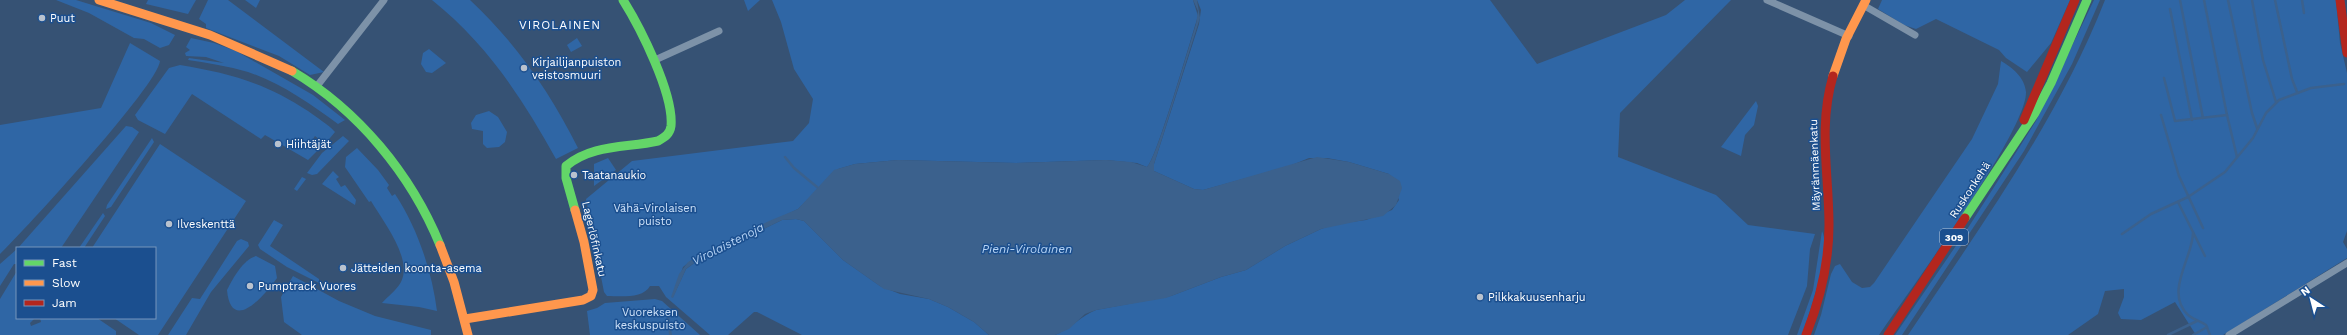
<svg xmlns="http://www.w3.org/2000/svg" width="2347" height="335" viewBox="0 0 2347 335" font-family="'Work Sans',sans-serif">
	<rect width="100%" height="100%" fill="#365274"/>
	<g fill="#2f66a5">
		<polygon points="56,0 76,0 151,23 175,35 169,45 160,48 144,39 134,38 89,13"/>
		<polygon points="148,0 196,0 188,14 146,4"/>
		<polygon points="208,0 228,0 324,72 310,75 279,56 206,28 206,24 199,19"/>
		<polygon points="245,0 260,0 256,8"/>
		<path d="M432 0H470C516 43 550 92 578 148L556 159C522 98 488 45 432 0Z"/>
		<polygon points="744,0 760,0 748,11"/>
		<path d="M772 0H1193L1198 16C1192 35 1156 161 1147 167L1137 163 1106 160 1016 163 898 160 855 164 838 169 798 209 693 259 683 267 673 297 686 269 697 261 782 220 796 219 804 221 843 260 880 286 900 294 929 299 948 307 974 322 989 335H802L757 312H754L728 335H710L666 297 659 286H650C643 299 620 296 607 296L604 292 586 199 632 161 793 141 809 123 813 99 794 69 781 22Z"/>
		<path d="M1197 0H1490L1537 64 1666 15 1685 0H1731L1620 113 1618 157 1716 195 1748 225 1815 234 1810 249 1807 286 1788 335H1055C1071 328 1081 316 1096 310L1171 296 1221 277 1246 270 1285 246 1321 229 1336 224 1366 220 1392 210 1399 200 1389 174 1349 162 1327 158H1309L1287 167 1203 190 1194 189 1154 171V164L1199 24 1201 10Z"/>
		<polygon points="1882,0 2070,0 2051,43 2027,72 2006,58 1999,50 1936,19 1916,29 1904,25 1878,9"/>
		<polygon points="2094,0 2100,0 2072,64 2024,151 1902,335 1895,335 1966,231 2036,121"/>
		<path d="M2105 0H2336L2340 43 2347 73V231L2343 242 2347 249V258L2223 335H2196L2175 302 2141 320 2121 319 2118 313 2124 297V289L2105 291 2098 314 2068 335H1908C1980 227 2057 122 2105 0Z"/>
		<path d="M191 38 214 43 236 51 313 95 345 120 338 124C310 104 281 83 248 72 228 66 208 63 188 60L189 58 224 63 206 57 186 56 185 53 190 50 186 47Z"/>
		<polygon points="577,38 582,46 571,52 567,45"/>
		<path d="M130 43 160 61C158 85 25 230 0 254V125L101 108Z"/>
		<polygon points="429,49 446,63 432,73 426,72 421,64 423,53"/>
		<path d="M2001 61C2012 67 2025 78 2026 92 2027 131 1907 294 1879 335H1814L1821 315 1831 274 1835 266 1840 264 1852 282 1862 288 1870 287 1874 283 1972 139 1998 84Z"/>
		<path d="M180 65C229 73 266 83 308 111 317 118 328 124 335 132L325 144 315 136 313 139 322 146 308 160 265 135 261 139 192 94 165 134 138 120 135 115 169 68Z"/>
		<polygon points="1756,101 1758,106 1754,125 1745,135 1741,156 1721,147"/>
		<polygon points="489,111 498,117 507,132 505,142 499,147 487,148 483,144 483,131 472,129 471,123 476,115"/>
		<polygon points="126,126 132,127 139,132 61,248 18,248"/>
		<polygon points="343,136 349,141 317,174 312,175 307,173 322,153"/>
		<polygon points="152,138 154,142 111,207 106,209 107,205"/>
		<polygon points="160,144 246,201 158,335 139,335 114,318 155,318 155,248 92,248"/>
		<path d="M357 148 378 170 389 185 387 188 392 196 395 194C417 227 432 271 437 311L419 307 382 303C388 296 396 291 401 282 413 259 383 221 371 201L369 202 345 167 346 157Z"/>
		<polygon points="608,158 616,170 594,186 594,164"/>
		<polygon points="333,171 339,177 336,179 341,187 345,185 356,200 355,205 322,184"/>
		<polygon points="302,177 306,179 297,191 294,189"/>
		<polygon points="103,213 105,216 84,248 79,248"/>
		<polygon points="274,220 283,225 270,246 319,279 319,283 287,267 260,249 258,245"/>
		<path d="M1822 231C1832 250 1809 314 1802 335H1797L1813 290Z"/>
		<polygon points="241,239 248,242 249,246 211,292 186,335 168,335 192,298 200,299 237,241"/>
		<polygon points="17,249 17,264 14,264 0,286 0,264"/>
		<path d="M256 256 275 266 277 278C266 294 231 335 227 290 233 278 243 260 256 256Z"/>
		<polygon points="17,271 17,318 35,318 30,323 31,326 41,322 40,318 97,318 116,331 116,335 0,335 0,299"/>
		<polygon points="293,276 339,301 375,316 431,330 431,335 302,335 284,322 281,297"/>
		<polygon points="655,299 662,301 700,335 590,335 587,311 597,308 605,303"/>
	</g>
	<g fill="#3b618d">
		<path d="M1193 0H1197L1200 18 1154 164V171L1194 189 1203 190 1317 157 1349 162 1389 174 1400 181 1402 188 1396 205 1383 216 1321 229 1285 246 1246 270 1221 277 1166 298 1096 310 1085 314 1069 329 1055 335H989L974 322 948 307 929 299 884 289 843 260 804 221 796 219 782 220 697 261 686 269 673 298 671 297 679 274 688 262 769 221 798 209 834 170 855 164 898 160 1016 163 1106 160 1131 162 1147 167C1156 161 1190 43 1196 24L1198 11Z"/>
		<polygon points="667,315 669,315 672,335 669,335"/>
	</g>
	<g fill="none" stroke-linecap="round" stroke-linejoin="round">
		<g stroke="#3b618d" stroke-width="2.5">
			<polyline points="2180,0 2203,118"/>
			<polyline points="2204,0 2227,115"/>
			<polyline points="2228,0 2252,113 2257,128"/>
			<polyline points="2252,0 2263,60 2276,102"/>
			<polyline points="2275,0 2292,79 2297,92"/>
			<polyline points="2302,0 2304,13"/>
			<polyline points="2170,9 2192,120"/>
			<polyline points="2164,78 2175,121 2227,115 2237,157"/>
			<polyline points="2161,115 2179,176 2203,228"/>
			<polyline points="785,157 794,168 817,187"/>
			<polyline points="2178,202 2205,256"/>
			<path d="M2193 233C2193 257 2164 292 2188 315 2194 320 2200 321 2206 325L2210 335"/>
			<polyline points="2122,234 2151,214 2188,197 2225,172 2253,138 2266,113 2279,100 2311,88 2344,84"/>
			<polyline points="2168,335 2197,321"/>
			<polyline points="2193,335 2207,327"/>
		</g>
		<g stroke="#7d92a8" stroke-width="7">
			<polyline points="1767,0 1849,36"/>
			<polyline points="1863,5 1915,35"/>
			<polyline points="655,60 719,31"/>
			<polyline points="317,86 384,0"/>
			<polyline points="2229,335 2347,263"/>
		</g>
		<g stroke="#63d668" stroke-width="9">
			<path d="M292 71C358 110 411 174 440 245"/>
			<path d="M575 210 566 178V166C592 144 627 148 658 141 665 137 670 134 671 126 674 94 640 27 623 0"/>
			<polyline points="1965,218 2035,113 2051,83 2087,0"/>
		</g>
		<g stroke="#ff974d" stroke-width="9">
			<polyline points="99,0 210,35 292,71"/>
			<polyline points="1833,76 1846,39 1866,0"/>
			<polyline points="440,245 454,282 468,335"/>
			<polyline points="465,319 583,300 591,296 593,290 584,242 575,210"/>
		</g>
		<g stroke="#b3261e" stroke-width="9">
			<polyline points="2340,0 2347,53"/>
			<polyline points="2024,120 2075,0"/>
			<path d="M1806 335C1820 300 1829 263 1829 225 1829 175 1818 126 1833 76"/>
			<polyline points="1888,335 1965,218"/>
		</g>
	</g>
	<g fill="#b9c2ce" stroke="#1b4f8f" stroke-width="1.5">
		<circle cx="42" cy="18" r="4"/>
		<circle cx="524" cy="68" r="4"/>
		<circle cx="278" cy="144" r="4"/>
		<circle cx="574" cy="175" r="4"/>
		<circle cx="169" cy="224" r="4"/>
		<circle cx="343" cy="268" r="4"/>
		<circle cx="250" cy="286" r="4"/>
		<circle cx="1480" cy="297" r="4"/>
	</g>
	<g text-anchor="middle" dominant-baseline="central" stroke-width="3" stroke-linejoin="round" paint-order="stroke">
		<rect fill="#1b4f8f" stroke="#bbcadd" stroke-width="1" x="1940" y="229" width="28" height="16" rx="3"/>
		<g font-size="10" font-weight="bold" fill="#fff">
			<text x="1954" y="237">309</text>
		</g>
		<g font-size="11" fill="#fff" stroke="#1b4f8f" text-anchor="start">
			<text x="50" y="18">Puut</text>
			<text x="532" y="62">Kirjailijanpuiston<tspan x="532" dy="13">veistosmuuri</tspan></text>
			<text x="286" y="144">Hiihtäjät</text>
			<text x="582" y="175">Taatanaukio</text>
			<text x="177" y="224">Ilveskenttä</text>
			<text x="351" y="268">Jätteiden koonta-asema</text>
			<text x="258" y="286">Pumptrack Vuores</text>
			<text x="1488" y="297">Pilkkakuusenharju</text>
		</g>
		<g font-size="11" fill="#fff" stroke="#1b4f8f">
			<text transform="translate(1815 165) rotate(-92)">Mäyränmäenkatu</text>
			<text transform="translate(1970 190) rotate(-57)">Ruskonkehä</text>
			<text transform="translate(594 239) rotate(77)">Lagerlöfinkatu</text>
		</g>
		<g font-size="11" fill="#cfe3fa" stroke="#1b4f8f">
			<text x="655" y="208">Vähä-Virolaisen<tspan x="655" dy="13">puisto</tspan></text>
			<text x="650" y="312">Vuoreksen<tspan x="650" dy="13">keskuspuisto</tspan></text>
		</g>
		<g font-size="12" letter-spacing="1" fill="#fff" stroke="#1b4f8f">
			<text x="560" y="25">VIROLAINEN</text>
		</g>
		<g font-size="12" font-style="italic" fill="#b5d3f5" stroke="#1b4f8f">
			<text transform="translate(728 244) rotate(-27)">Virolaistenoja</text>
			<text x="1027" y="249">Pieni-Virolainen</text>
		</g>
	</g>
	<rect x="16" y="247" width="140" height="72" fill="#1b4f8f" stroke="#7695bc"/>
	<rect x="24" y="260" width="20" height="6" fill="#63d668" stroke="#7695bc"/>
	<text x="52" y="267" font-size="12" fill="#ffffff">Fast</text>
	<rect x="24" y="280" width="20" height="6" fill="#ff974d" stroke="#7695bc"/>
	<text x="52" y="287" font-size="12" fill="#ffffff">Slow</text>
	<rect x="24" y="300" width="20" height="6" fill="#b3261e" stroke="#7695bc"/>
	<text x="52" y="307" font-size="12" fill="#ffffff">Jam</text>
	<g transform="translate(2311 299) rotate(324)" stroke="#1b4f8f" stroke-width="3" paint-order="stroke">
	<path d="M0-3L7 15L0 10L-7 15Z" fill="#ffffff"/>
	<text y="-6" font-size="11" font-weight="bold" text-anchor="middle" fill="#ffffff">N</text>
	</g>
</svg>
